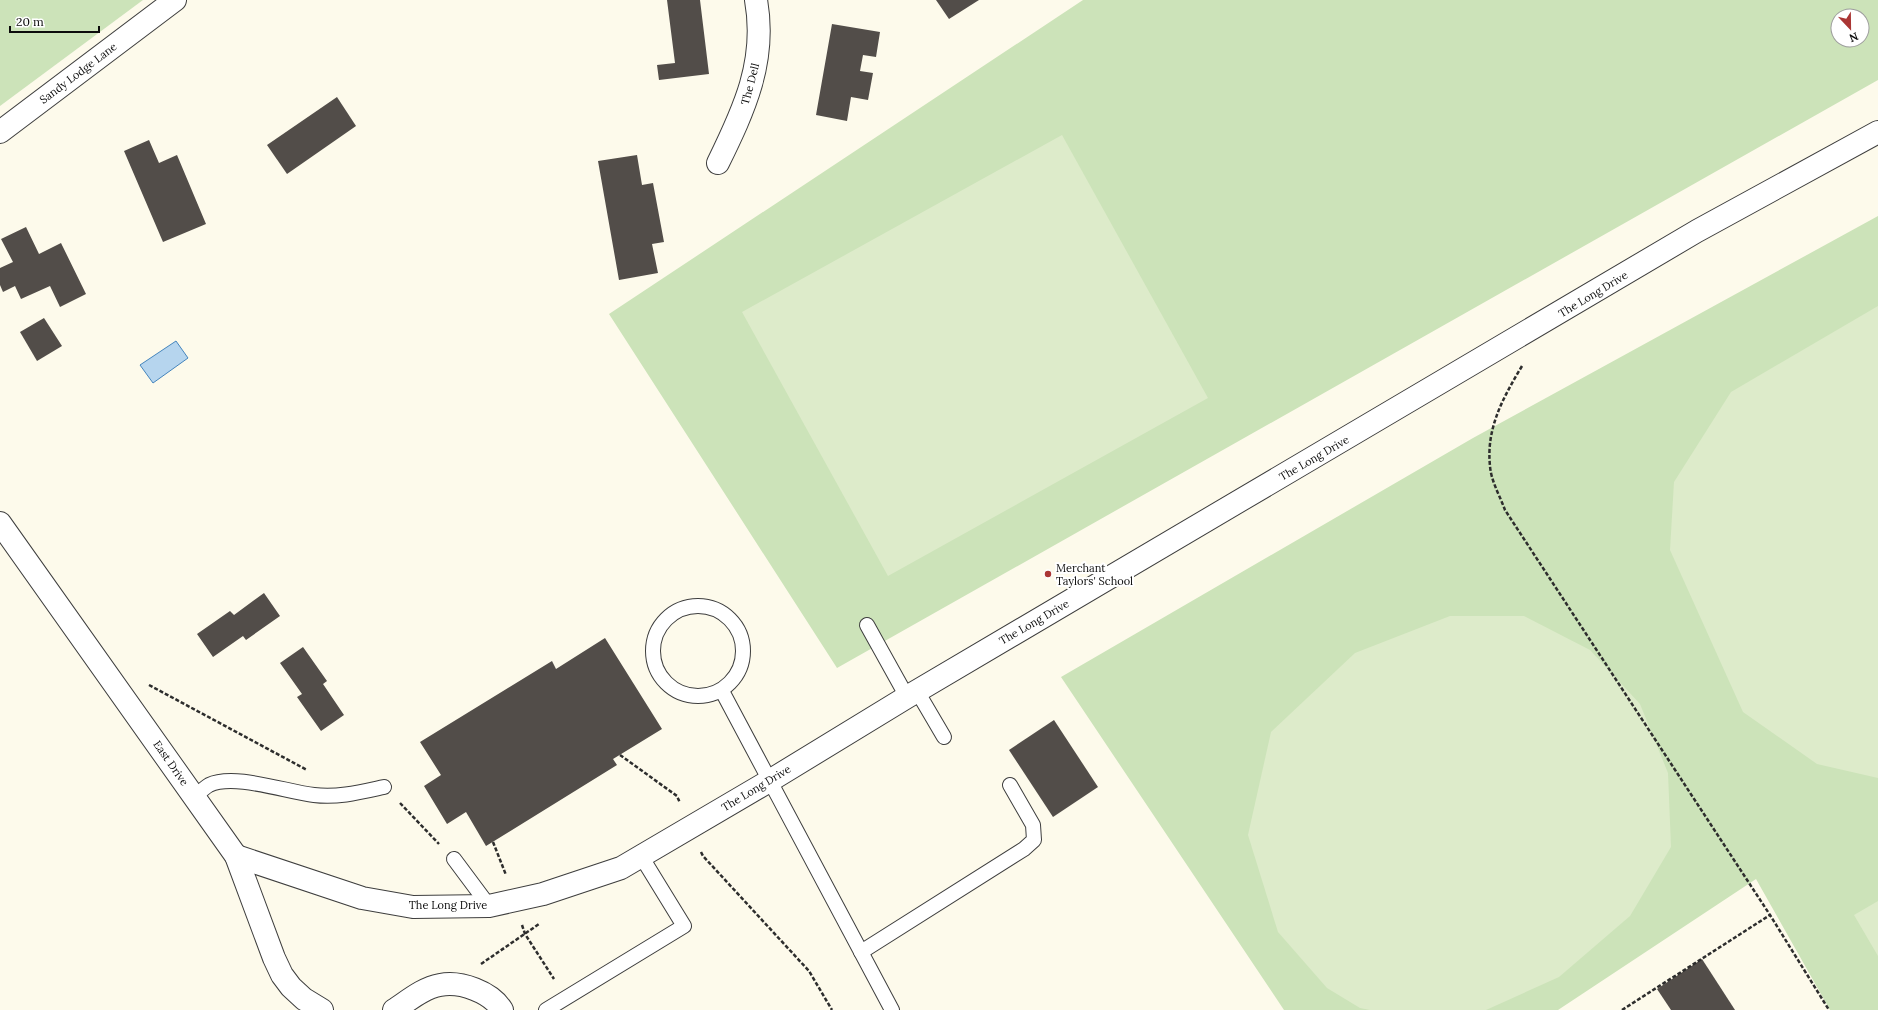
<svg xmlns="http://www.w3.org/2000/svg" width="1878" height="1010" viewBox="0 0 1878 1010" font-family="Lora,serif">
	<rect width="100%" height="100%" fill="#fdfaeb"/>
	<g fill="#cce3b9" fill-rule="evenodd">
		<polygon points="0,0 143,0 0,106"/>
		<path d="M1083 0H1878V80L837 668 609 314ZM1838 16H1862V40H1838Z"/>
		<polygon points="1878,216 1878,1010 1830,1010 1756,879 1558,1010 1284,1010 1061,677 1473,438"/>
	</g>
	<g fill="#ddebca">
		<polygon points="1062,135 1208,398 888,576 742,312"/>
		<polygon points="1878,306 1878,778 1817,764 1743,712 1670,550 1674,482 1731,392"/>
		<polygon points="1450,616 1524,616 1590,650 1640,704 1668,773 1671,847 1630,916 1559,977 1486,1010 1370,1010 1360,1008 1327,988 1278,932 1248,835 1271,732 1355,653"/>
		<polygon points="1878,901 1878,956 1854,915"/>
	</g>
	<polygon fill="#b6d5ee" stroke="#4585bd" points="176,341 188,358 153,383 140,365"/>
	<g fill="#524d49">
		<polygon points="667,0 700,0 709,74 659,80 657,65 675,63"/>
		<polygon points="936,0 979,0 949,19"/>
		<polygon points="832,24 880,32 876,57 863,55 860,71 873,73 868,100 851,97 847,121 816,115"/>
		<polygon points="337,97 356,126 287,174 267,145"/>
		<polygon points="149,140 159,163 177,155 206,224 163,242 124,151"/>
		<polygon points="637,155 642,185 653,183 664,242 652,244 658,273 619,280 598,161"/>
		<polygon points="26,227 39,254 61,243 86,294 60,307 50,286 21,299 15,286 3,292 0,285 0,268 13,262 1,239"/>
		<polygon points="44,318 62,346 37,361 20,332"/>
		<polygon points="264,593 280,616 246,640 243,636 213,657 197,634 230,611 234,615"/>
		<polygon points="605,638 662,729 613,759 617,765 486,846 466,812 447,824 424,786 441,775 420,742 552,661 556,669"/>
		<polygon points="303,647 327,681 323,684 344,715 321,731 297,697 302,694 280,663"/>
		<polygon points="1054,720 1098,787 1053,817 1009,750"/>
		<polygon points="1702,959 1735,1010 1671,1010 1657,989"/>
	</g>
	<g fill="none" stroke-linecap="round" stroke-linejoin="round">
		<g stroke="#3e3e3e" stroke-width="16">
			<g id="lane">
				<circle cx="698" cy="651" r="45"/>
				<polyline points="867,625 907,697"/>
				<polyline points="722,691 892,1010"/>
				<polyline points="917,691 944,737"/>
				<path d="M195 797C199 793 204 788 209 785 234 773 287 792 314 795 338 798 361 792 384 787"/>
				<polyline points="454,859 489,906"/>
				<polyline points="861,952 1024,849 1034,840 1033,825 1010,785"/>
				<polyline points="546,1010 684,926 641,856"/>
			</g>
		</g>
		<g stroke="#3e3e3e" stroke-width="24">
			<g id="street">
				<polyline points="0,132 175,0"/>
				<path d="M718 163C744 110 767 61 756 0"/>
				<polyline points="0,523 236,856 274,958 282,975 291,987 304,999 322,1010"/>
				<polyline points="236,856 362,898 413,907 489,906 543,894 621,868 771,780 907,697 1697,231 1878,132"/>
				<path d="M394 1010C408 1001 423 988 440 985 461 981 491 992 502 1010"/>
			</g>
		</g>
		<g stroke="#2d2d2d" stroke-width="2.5" stroke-dasharray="4 2" stroke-linecap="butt">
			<path d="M1522 366C1503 398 1486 428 1490 466 1491 481 1500 496 1505 510L1770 915 1829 1010"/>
			<polyline points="149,685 307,770"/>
			<polyline points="620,755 677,796 680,803"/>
			<polyline points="400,803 439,844"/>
			<polyline points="493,842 506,875"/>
			<polyline points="701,852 703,856 809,971 832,1010"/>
			<polyline points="522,925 525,934 554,979"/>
			<polyline points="481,964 539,924"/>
			<polyline points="1622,1010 1770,915"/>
		</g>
		<use href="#lane" stroke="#fff" stroke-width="14"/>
		<use href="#street" stroke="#fff" stroke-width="22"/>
	</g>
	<circle fill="#aa3634" stroke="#fff" stroke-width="1.5" cx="1048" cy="574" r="4"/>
	<g text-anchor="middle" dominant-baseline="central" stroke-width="4" stroke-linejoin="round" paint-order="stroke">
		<g font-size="11" fill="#0b0b0b" stroke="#fff">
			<text transform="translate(78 73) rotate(-37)">Sandy Lodge Lane</text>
			<text transform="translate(750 84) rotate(-75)">The Dell</text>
			<text transform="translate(1593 294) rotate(-31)">The Long Drive</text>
			<text transform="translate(1314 458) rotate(-30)">The Long Drive</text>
			<text transform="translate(1034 622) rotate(-30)">The Long Drive</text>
			<text transform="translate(171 763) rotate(55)">East Drive</text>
			<text transform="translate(756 788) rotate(-31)">The Long Drive</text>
			<text x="448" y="905">The Long Drive</text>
		</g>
		<g font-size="11" fill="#0b0b0b" stroke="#fff" text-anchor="start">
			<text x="1056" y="568">Merchant<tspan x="1056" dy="13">Taylors' School</tspan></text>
		</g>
	</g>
	<g transform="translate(1850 28) rotate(158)"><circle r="19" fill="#ffffff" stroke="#9d9d9d"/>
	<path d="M0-3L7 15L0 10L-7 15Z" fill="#aa3634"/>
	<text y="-6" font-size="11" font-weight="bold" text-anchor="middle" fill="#0b0b0b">N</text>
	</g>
	<path d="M10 26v6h89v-6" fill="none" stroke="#0b0b0b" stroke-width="2"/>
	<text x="16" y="26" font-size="12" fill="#0b0b0b" stroke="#ffffff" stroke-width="3" paint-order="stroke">20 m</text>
</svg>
